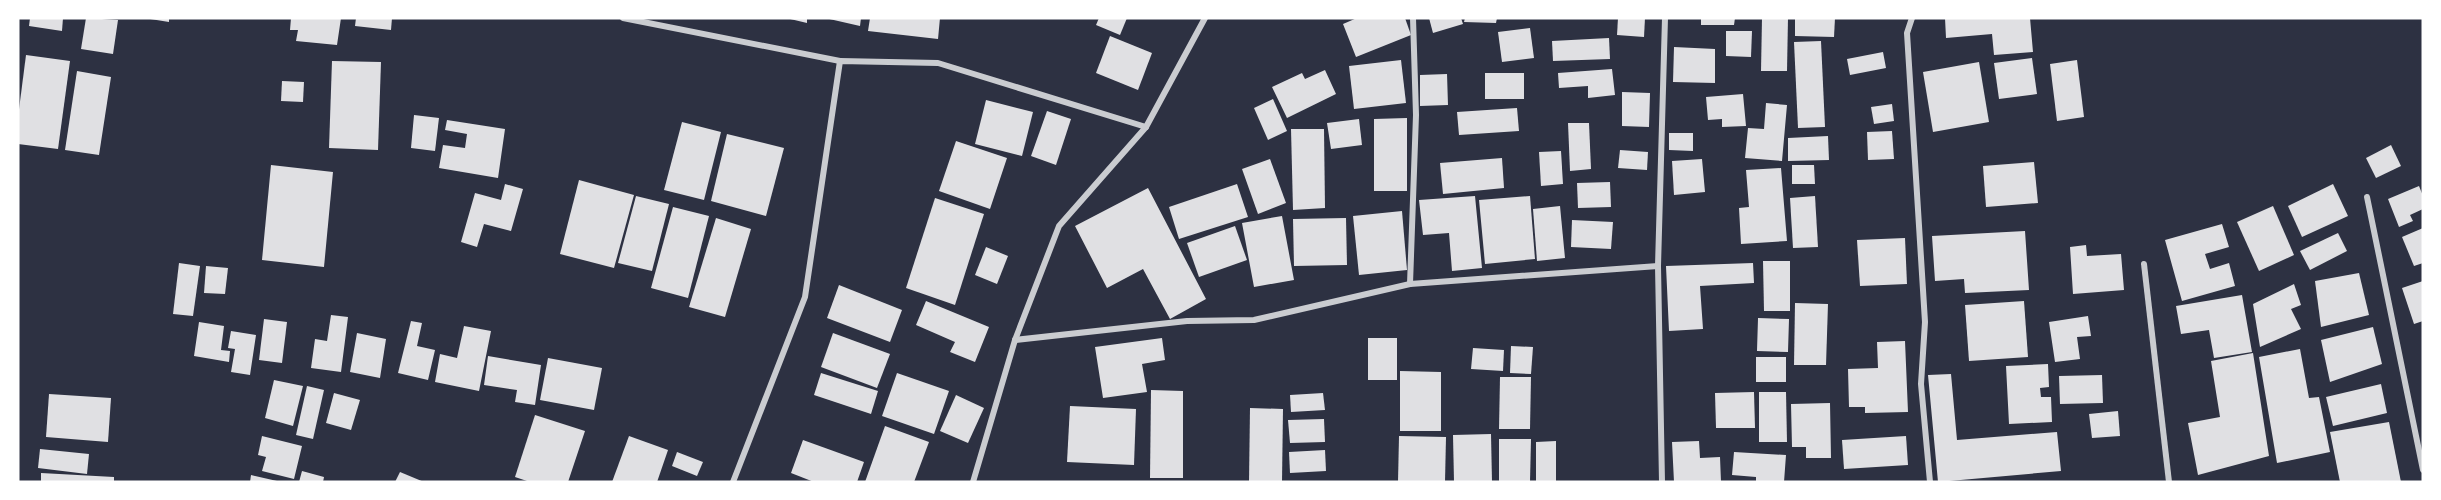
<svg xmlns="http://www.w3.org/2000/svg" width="2441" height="500" viewBox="0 0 2441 500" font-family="'Sofia Sans Condensed',sans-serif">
	<rect width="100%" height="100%" fill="#2d3142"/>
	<g fill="#e0e0e3">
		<polygon points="30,18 63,18 62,31 29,26"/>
		<polygon points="86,18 118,20 113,54 81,49"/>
		<polygon points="144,18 169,18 169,22"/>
		<polygon points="291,18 341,18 337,45 296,41 298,30 290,30"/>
		<polygon points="356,18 392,18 391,30 355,26"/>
		<polygon points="786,18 807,18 807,23"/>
		<polygon points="825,18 861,18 860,26"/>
		<polygon points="870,18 940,18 938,39 868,31"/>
		<polygon points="1099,18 1127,18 1120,35 1096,25"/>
		<polygon points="1357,18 1405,18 1411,35 1356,57 1343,24"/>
		<polygon points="1429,18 1461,18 1463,24 1433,33"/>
		<polygon points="1465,18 1497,18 1496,23 1464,22"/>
		<polygon points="1618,18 1645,18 1644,37 1617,35"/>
		<polygon points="1701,18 1735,18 1734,25 1701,25"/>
		<polygon points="1762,18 1788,18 1787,71 1761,71"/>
		<polygon points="1795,18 1835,18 1834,37 1795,36"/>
		<polygon points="1945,18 2030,18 2033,52 1994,55 1992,34 1946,38"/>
		<polygon points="1530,28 1534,58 1502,62 1498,32"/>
		<polygon points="1726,31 1752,31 1751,57 1726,56"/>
		<polygon points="1110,36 1152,53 1138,90 1096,73"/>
		<polygon points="1609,38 1610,59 1553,61 1552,41"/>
		<polygon points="1821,41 1825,127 1798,128 1794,42"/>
		<polygon points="1674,47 1715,49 1715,83 1673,82"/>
		<polygon points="1883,52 1886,68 1850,75 1847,59"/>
		<polygon points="26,55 70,61 58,149 18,144 18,117"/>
		<polygon points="2032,58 2037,94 1999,99 1994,63"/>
		<polygon points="1401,60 1406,103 1354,109 1349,66"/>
		<polygon points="2077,60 2084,117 2057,121 2050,64"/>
		<polygon points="332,61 381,62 378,150 329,148"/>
		<polygon points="1979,62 1989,122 1933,132 1923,72"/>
		<polygon points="1612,69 1615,95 1588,98 1588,86 1559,88 1558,73"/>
		<polygon points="1325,70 1336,94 1287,118 1272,87 1302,73 1305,79"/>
		<polygon points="77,71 111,77 99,155 65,150"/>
		<rect x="1485" y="73" width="39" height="26"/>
		<polygon points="1447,74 1448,105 1420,106 1420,75"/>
		<polygon points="282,81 304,82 303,102 281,101"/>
		<polygon points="1622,92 1650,93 1649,127 1622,126"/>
		<polygon points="1743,94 1746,126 1722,127 1722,119 1708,120 1706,97"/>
		<polygon points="1273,99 1287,131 1268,140 1254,108"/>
		<polygon points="986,100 1033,112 1022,156 975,144"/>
		<polygon points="1766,103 1787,105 1782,161 1745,158 1748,128 1764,129"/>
		<polygon points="1892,104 1894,121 1874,124 1871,107"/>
		<polygon points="1517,108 1519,131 1459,135 1457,112"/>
		<polygon points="1047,111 1071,119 1056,165 1031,156"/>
		<polygon points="414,115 439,118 435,151 411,148"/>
		<polygon points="1407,118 1407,191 1374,191 1374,119"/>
		<polygon points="1359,119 1362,145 1331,149 1327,123"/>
		<polygon points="447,120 505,129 498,178 439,168 443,145 465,148 467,134 445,130"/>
		<polygon points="682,122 721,132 704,200 664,190"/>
		<polygon points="1568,123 1589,123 1591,169 1570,171"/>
		<polygon points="1291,129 1324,129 1325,208 1293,210"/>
		<polygon points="1892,131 1894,159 1868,160 1867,132"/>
		<polygon points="1669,133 1693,133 1693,151 1669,150"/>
		<polygon points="727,134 784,148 766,216 711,201"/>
		<polygon points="1828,136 1829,160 1788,161 1788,138"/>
		<polygon points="956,141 1007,158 990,209 939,191"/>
		<polygon points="2391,145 2401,166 2376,178 2366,158"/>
		<polygon points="1620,150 1648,152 1647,170 1618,168"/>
		<polygon points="1561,151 1563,184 1541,186 1539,152"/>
		<polygon points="1502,158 1504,188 1443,194 1440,163"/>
		<polygon points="1270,159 1286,203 1258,214 1242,169"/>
		<polygon points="1702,159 1705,192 1674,195 1672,161"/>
		<polygon points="2034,162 2038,203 1986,207 1983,166"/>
		<polygon points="271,165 333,172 324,267 262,260"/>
		<polygon points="1792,165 1814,165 1815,184 1792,184"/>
		<polygon points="1781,168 1787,241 1741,244 1739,208 1749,207 1746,170"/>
		<polygon points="579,180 634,195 614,268 560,254"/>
		<polygon points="1610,182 1611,207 1578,208 1577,183"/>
		<polygon points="505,184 523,189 511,231 484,224 477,247 461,242 475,193 501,200"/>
		<polygon points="1237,184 1248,217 1179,239 1169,207"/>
		<polygon points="2333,184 2348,216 2302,237 2288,206"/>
		<polygon points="2419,186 2423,196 2423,209 2410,215 2413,221 2399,227 2388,199"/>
		<polygon points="1148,188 1206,299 1170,319 1143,269 1107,288 1075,226"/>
		<polygon points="636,196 669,204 652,271 618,263"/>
		<polygon points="1475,196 1482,268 1452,271 1449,233 1423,235 1419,200"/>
		<polygon points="1530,196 1535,259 1485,264 1479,200"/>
		<polygon points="1815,196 1818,247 1793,248 1790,198"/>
		<polygon points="935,198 984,214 955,305 906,288"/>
		<polygon points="1560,206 1565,258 1537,261 1533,209"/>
		<polygon points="2273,206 2294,255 2259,271 2237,222"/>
		<polygon points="673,207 709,216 688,298 651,288"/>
		<polygon points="1402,211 1407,270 1359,275 1353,216"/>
		<polygon points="1282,216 1294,280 1254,287 1242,223"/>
		<polygon points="716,218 751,229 725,317 689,307"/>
		<polygon points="1346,218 1347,265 1294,266 1293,219"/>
		<polygon points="1572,220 1613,222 1611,249 1571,247"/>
		<polygon points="2222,224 2229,247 2205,254 2210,269 2229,263 2235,286 2182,301 2165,240"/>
		<polygon points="1235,226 1247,260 1199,277 1187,243"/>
		<polygon points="2423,228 2423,263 2414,266 2402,237"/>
		<polygon points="2025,231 2029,290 1965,293 1964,279 1935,281 1932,236"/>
		<polygon points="2338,233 2347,251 2310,270 2300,251"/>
		<polygon points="1905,238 1907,284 1860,286 1857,240"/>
		<polygon points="2086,245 2087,256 2121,254 2124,290 2073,294 2070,247"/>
		<polygon points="986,247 1008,256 997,284 975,275"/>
		<polygon points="1763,261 1790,261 1790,311 1764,311"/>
		<polygon points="179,263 200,266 193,316 173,314"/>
		<polygon points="1753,263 1754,283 1700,286 1703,329 1669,331 1666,266"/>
		<polygon points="206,266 228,268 225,294 204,293"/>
		<polygon points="2359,273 2369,315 2321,327 2315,281"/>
		<polygon points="2423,281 2423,321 2414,324 2402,288"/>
		<polygon points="2294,284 2301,305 2291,309 2301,329 2260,347 2253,304"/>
		<polygon points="839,285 902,310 890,342 827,318"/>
		<polygon points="2242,295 2252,352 2214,358 2209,330 2181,334 2176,306"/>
		<polygon points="926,301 989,327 975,362 950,352 955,342 916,325"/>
		<polygon points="2024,301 2028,357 1969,361 1965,305"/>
		<polygon points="1795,303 1828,304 1826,365 1794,365"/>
		<polygon points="331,315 348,317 341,372 311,368 315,339 327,341"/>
		<polygon points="2088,316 2091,336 2077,337 2080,359 2055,362 2049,322"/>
		<polygon points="1758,318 1789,319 1788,352 1757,351"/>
		<polygon points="264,319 287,322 282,363 259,360"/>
		<polygon points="411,321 422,323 417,346 435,350 428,380 398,373"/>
		<polygon points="199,322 224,326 221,350 230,351 229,362 194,356"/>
		<polygon points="464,326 491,331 479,391 435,382 440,354 457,358"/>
		<polygon points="2373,327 2382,364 2330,382 2321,340"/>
		<polygon points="231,331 256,335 250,375 231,372 235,349 228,348"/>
		<polygon points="357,333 386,339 380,378 350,372"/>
		<polygon points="833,333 890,354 877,388 821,367"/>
		<polygon points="1162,338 1165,360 1142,364 1147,392 1103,398 1095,347"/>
		<rect x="1368" y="338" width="29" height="42"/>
		<polygon points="1905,341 1908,412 1865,413 1865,407 1849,407 1848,369 1878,368 1877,342"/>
		<polygon points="1511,346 1533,347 1531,374 1510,373"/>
		<polygon points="1473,348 1504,350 1503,371 1471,369"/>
		<polygon points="2300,349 2309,398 2319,397 2330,452 2277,463 2259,357"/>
		<polygon points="2253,353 2269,456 2198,475 2188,423 2220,417 2211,361"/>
		<polygon points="488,356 541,365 535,405 515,402 517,390 484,385"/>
		<rect x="1756" y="357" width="30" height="25"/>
		<polygon points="548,358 602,368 594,410 540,400"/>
		<polygon points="2048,364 2049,387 2040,388 2041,397 2051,397 2052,422 2009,424 2006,366"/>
		<polygon points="1400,371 1441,372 1441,431 1400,431"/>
		<polygon points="821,373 878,391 871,414 814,395"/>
		<polygon points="897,373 949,391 934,434 882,416"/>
		<polygon points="1951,374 1957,440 2057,432 2061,471 1938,482 1928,375"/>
		<polygon points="2102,375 2103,403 2060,404 2059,376"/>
		<polygon points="1500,377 1531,377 1530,429 1499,429"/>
		<polygon points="274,380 303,386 293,426 265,418"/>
		<polygon points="2381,384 2387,413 2333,426 2326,397"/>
		<polygon points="307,386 324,390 313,439 296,435"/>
		<polygon points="1151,390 1183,391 1183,478 1150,478"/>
		<polygon points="1754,392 1755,428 1716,428 1715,393"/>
		<polygon points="1759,392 1786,392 1787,442 1759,442"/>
		<polygon points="334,393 360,400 351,430 326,423"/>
		<polygon points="1323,393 1325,410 1291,412 1290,395"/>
		<polygon points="49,394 111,398 108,442 46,437"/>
		<polygon points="956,395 984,408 968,443 940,431"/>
		<polygon points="1830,403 1831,458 1806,458 1806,447 1792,447 1791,404"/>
		<polygon points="1070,406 1136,409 1134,465 1067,462"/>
		<polygon points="1250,408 1283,409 1282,482 1249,482"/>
		<polygon points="2118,411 2120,436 2092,438 2089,414"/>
		<polygon points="535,415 585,431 568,482 530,482 515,477"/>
		<polygon points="1324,419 1325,442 1290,443 1288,420"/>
		<polygon points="2389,422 2401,482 2340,482 2330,432"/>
		<polygon points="885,426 929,442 914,482 865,482"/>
		<polygon points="1491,434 1492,482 1454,482 1453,435"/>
		<polygon points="262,436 302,446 294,479 262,471 266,457 258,455"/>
		<polygon points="629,436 668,450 657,482 612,482"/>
		<polygon points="1399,436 1446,437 1445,482 1398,482"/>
		<polygon points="1906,436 1908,465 1844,469 1842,440"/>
		<polygon points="1499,439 1531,439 1530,482 1499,482"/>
		<polygon points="803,440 864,462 857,482 814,482 791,473"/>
		<polygon points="1556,441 1556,482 1536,482 1536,442"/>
		<polygon points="1699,441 1700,458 1720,457 1721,482 1674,482 1672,442"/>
		<polygon points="40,449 89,454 87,474 38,468"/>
		<polygon points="1325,450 1326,471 1290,473 1289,452"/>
		<polygon points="677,452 703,462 697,476 672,466"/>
		<polygon points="1734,452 1786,455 1784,482 1756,482 1756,477 1732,475"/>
		<polygon points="302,471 324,477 323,482 299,482"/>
		<polygon points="400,472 424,482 395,482"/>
		<polygon points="41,473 114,477 114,482 41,482"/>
		<polygon points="251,475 277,481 277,482 250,482"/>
	</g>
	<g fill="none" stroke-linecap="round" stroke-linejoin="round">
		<g stroke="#caccd0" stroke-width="6">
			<polyline points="623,18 840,61"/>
			<polyline points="1912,18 1907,33 1925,322 1921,384 1930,482"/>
			<polyline points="2367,197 2423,470"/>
			<polyline points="2144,264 2169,482"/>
			<polyline points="1410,284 1416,115 1413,18"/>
			<polyline points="1015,340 1187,321 1254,320 1410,284 1658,266"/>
			<polyline points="733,482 805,297 840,61 938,63 1146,127"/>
			<polyline points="973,482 1015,340 1059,226 1146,127 1205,18"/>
			<polyline points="1662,482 1658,266 1665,18"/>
		</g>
	</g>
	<rect width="2441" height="500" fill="none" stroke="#ffffff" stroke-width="39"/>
</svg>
